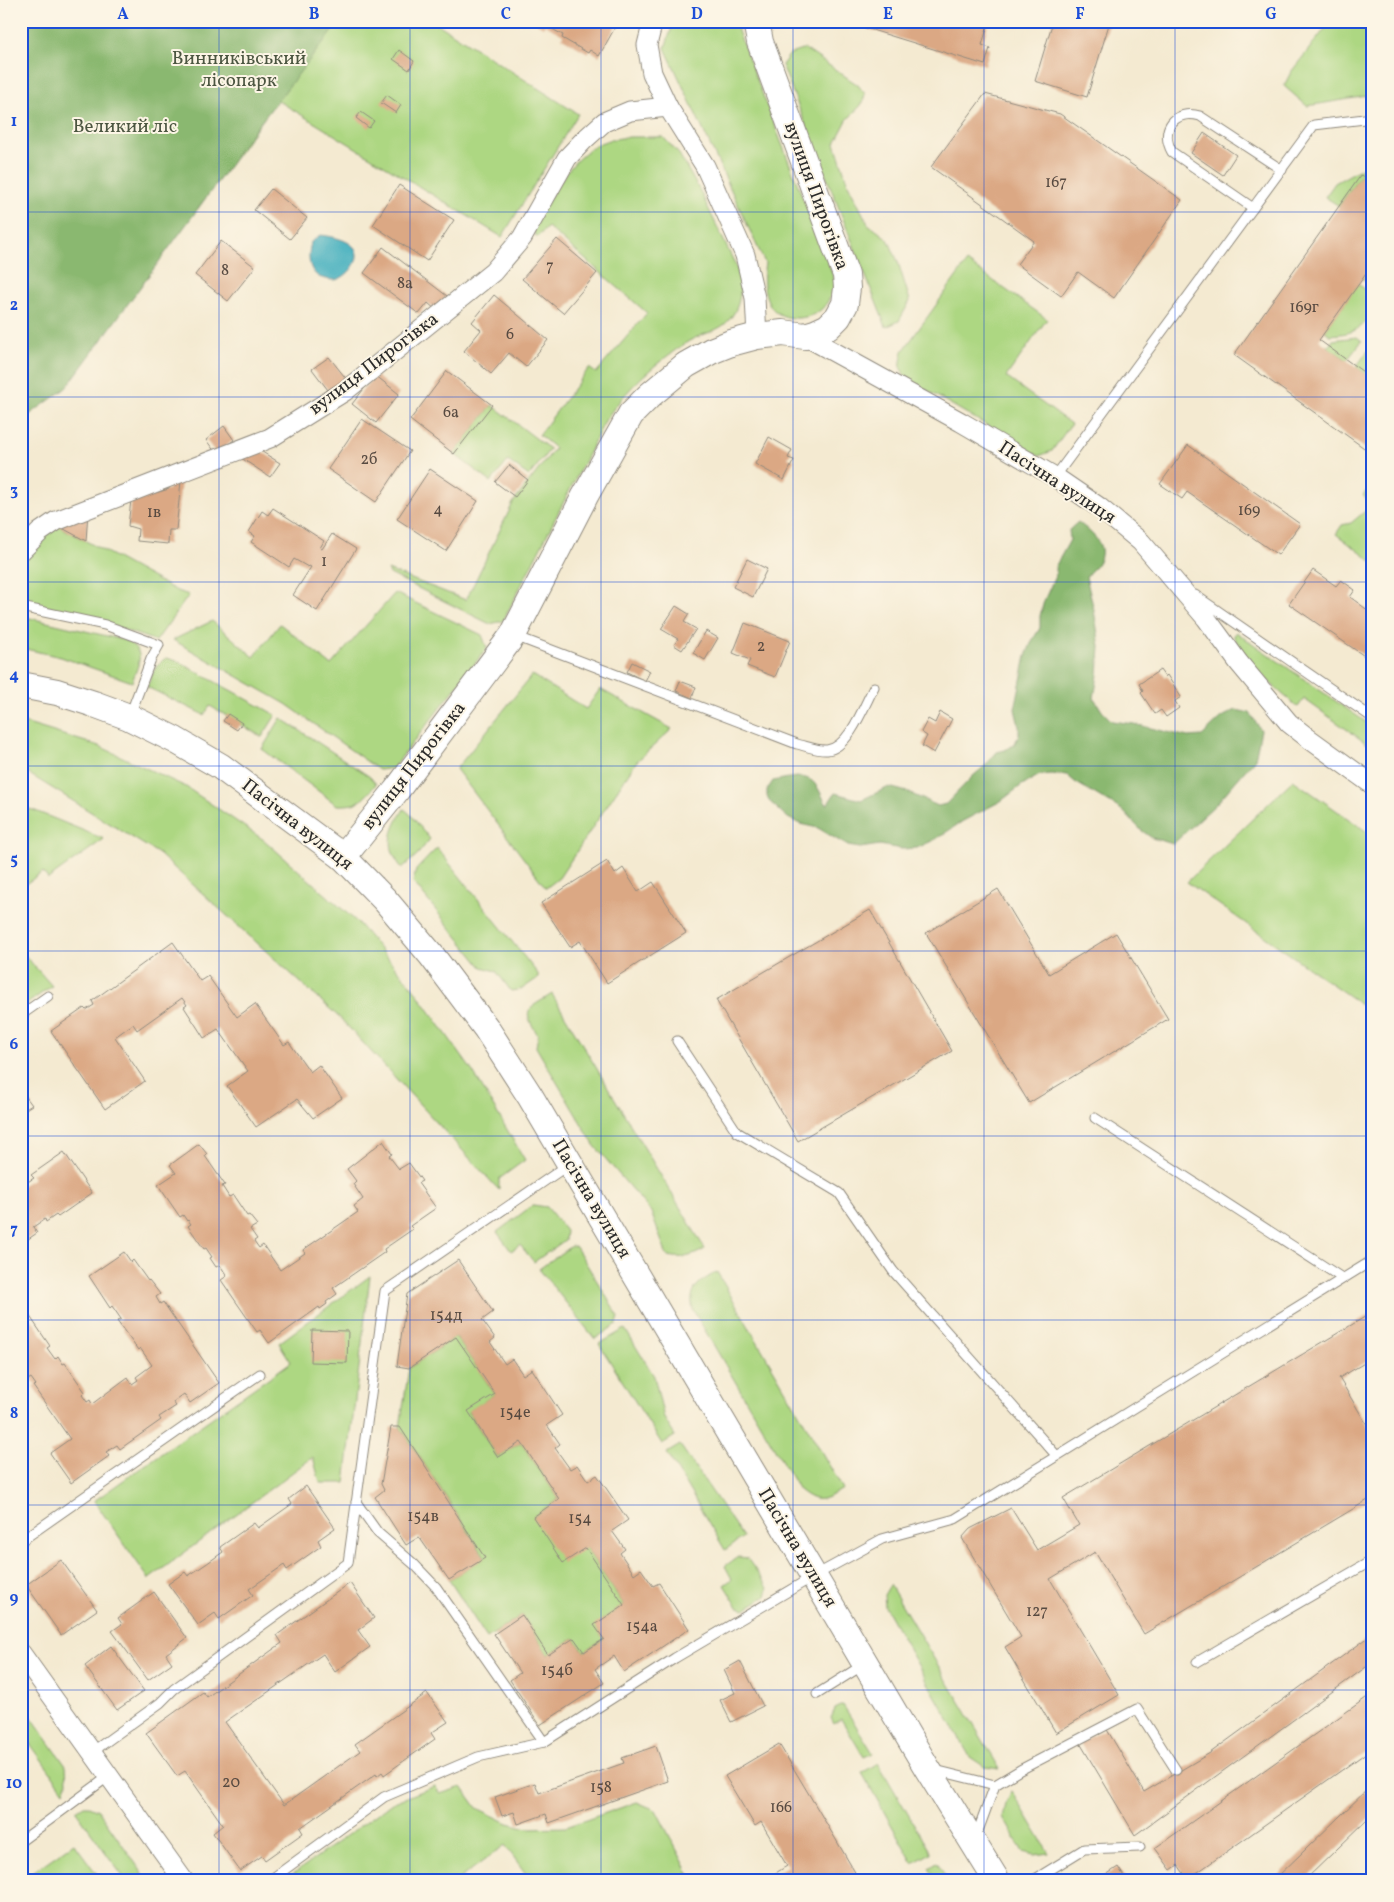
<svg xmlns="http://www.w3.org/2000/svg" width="1394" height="1902" viewBox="0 0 1394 1902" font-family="Vollkorn,serif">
	<rect width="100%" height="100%" fill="#fcf5e5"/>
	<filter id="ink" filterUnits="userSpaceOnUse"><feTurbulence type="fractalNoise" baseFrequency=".02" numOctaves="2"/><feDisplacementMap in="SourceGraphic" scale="10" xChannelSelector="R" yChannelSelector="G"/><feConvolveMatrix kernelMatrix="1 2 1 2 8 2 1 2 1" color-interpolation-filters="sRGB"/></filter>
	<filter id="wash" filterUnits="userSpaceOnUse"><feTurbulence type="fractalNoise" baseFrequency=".0096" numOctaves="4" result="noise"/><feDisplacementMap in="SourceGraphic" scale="20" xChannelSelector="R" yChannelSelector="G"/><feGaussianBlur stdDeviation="1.12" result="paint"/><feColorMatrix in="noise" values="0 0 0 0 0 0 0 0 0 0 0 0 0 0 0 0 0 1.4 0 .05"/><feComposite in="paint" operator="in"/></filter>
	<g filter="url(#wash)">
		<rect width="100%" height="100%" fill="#f4ead1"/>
		<g fill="#add782" stroke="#6c8156">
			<polygon points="154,21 433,21 578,114 502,237 277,100 236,157"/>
			<path d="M674 21H737L738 31 836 283C833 289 831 298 826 304 815 321 781 324 770 305 762 291 763 277 765 263L665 48Z"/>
			<polygon points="1331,21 1373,21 1373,95 1307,106 1284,86 1291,72"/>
			<polygon points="805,49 858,85 865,94 863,103 847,120 835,143 848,184 868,224 888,239 898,262 910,301 899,321 886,327 782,65 790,54"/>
			<path d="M630 137H663L679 154 700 191 736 266C743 283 742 305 729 320 720 331 701 334 689 341 655 363 629 386 606 419L503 621 490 624 390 574 388 570 466 600 513 503 555 448 539 435 589 368 596 373 647 313 548 227 537 237 531 228C549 200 570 155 603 142 611 139 621 138 630 137Z"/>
			<polygon points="1367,165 1373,169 1373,184 1361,175 1339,206 1325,197 1335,183"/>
			<polygon points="967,262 1047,319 1006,377 1071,424 1052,451 1039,456 906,378 900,367 903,351"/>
			<polygon points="1373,264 1373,286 1362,278"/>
			<path d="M1358 284 1373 295V315C1356 332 1354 333 1330 335L1325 331Z"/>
			<polygon points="1357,337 1362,341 1347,360 1328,347 1333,340"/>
			<polygon points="1370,348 1373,350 1373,379 1356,367"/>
			<polygon points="492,405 550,449 529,476 508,461 491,482 454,454"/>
			<polygon points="1373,484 1373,503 1366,499 1363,495"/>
			<polygon points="1369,508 1373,510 1373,562 1336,534 1342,525 1351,523"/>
			<polygon points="55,524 177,591 189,595 156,641 81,615 21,601 21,561"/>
			<polygon points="395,593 482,635 487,648 393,768 379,770 286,704 173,640 212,621 254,657 280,624 331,665"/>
			<path d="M21 616 124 640C147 651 139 662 132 682L61 657 21 648Z"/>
			<path d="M1236 632 1373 727V748L1304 699 1298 707C1276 690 1245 661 1233 635Z"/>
			<path d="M166 658 177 661 276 715 262 737 210 706 204 715 147 687C152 675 155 665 166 658Z"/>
			<polygon points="532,675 586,709 600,689 672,729 636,762 559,878 546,888 456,769"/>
			<path d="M281 718 370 777 376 784C363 800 359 806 337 805L262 749Z"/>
			<polygon points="21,722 99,746 186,787 264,840 357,922 414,989 473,1072 525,1160 499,1179 499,1190 341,1019 159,854 21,769"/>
			<polygon points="1293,780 1373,836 1373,1013 1187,882"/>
			<polygon points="21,807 33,810 104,839 48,879 43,872 21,887"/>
			<path d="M404 809 410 814 430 839 417 855 402 868C384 846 391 830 404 809Z"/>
			<polygon points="437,848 538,974 538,978 522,989 511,991 496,971 482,967 413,882 416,870"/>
			<polygon points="21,951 52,986 21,1008"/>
			<path d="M552 994 705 1249C691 1257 683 1259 667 1256L651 1212 594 1145 536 1047 538 1035C521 1008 527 1010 552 994Z"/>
			<polygon points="533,1205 547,1207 566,1231 565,1240 534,1262 520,1245 511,1251 497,1232"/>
			<polygon points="571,1246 576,1247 619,1317 617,1324 595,1339 539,1269"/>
			<path d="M717 1272 843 1489C823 1500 818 1505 799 1490L693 1310C688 1287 700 1282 717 1272Z"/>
			<polygon points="370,1276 345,1483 320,1483 313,1457 149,1579 94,1501 291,1362 279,1343"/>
			<polygon points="625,1329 654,1376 664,1418 675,1436 662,1444 599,1344"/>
			<polygon points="456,1337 495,1394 468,1412 498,1457 521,1442 559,1499 533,1517 586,1548 624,1605 595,1625 604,1639 584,1652 574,1638 548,1655 522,1615 487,1638 449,1580 485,1557 400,1427 409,1368"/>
			<polygon points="680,1445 743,1537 725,1550 667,1453"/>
			<polygon points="738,1557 747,1558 768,1588 766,1596 745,1609 738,1607 724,1585 732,1579 725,1566"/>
			<polygon points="890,1585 1000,1769 985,1767 970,1757 885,1607 884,1595"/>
			<polygon points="23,1705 66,1766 67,1783 64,1791 21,1731 21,1706"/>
			<polygon points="843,1705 873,1753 864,1757 841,1719 834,1724 831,1718 835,1709"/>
			<polygon points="878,1763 931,1853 913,1863 862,1773"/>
			<polygon points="435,1786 440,1794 462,1787 477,1808 508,1823 528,1828 566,1827 637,1802 656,1810 693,1881 531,1881 505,1845 456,1881 287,1881 286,1879 392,1803"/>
			<polygon points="1012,1791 1049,1853 1034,1855 1023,1852 1003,1817 1006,1804"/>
			<polygon points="84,1806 89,1806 98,1810 148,1881 126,1881 76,1811"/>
			<polygon points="74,1843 102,1881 21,1881 21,1880"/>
			<polygon points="937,1862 948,1881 937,1881 929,1867"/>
		</g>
		<g fill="#8ab870" stroke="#5a724e">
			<polygon points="21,21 340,21 235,155 236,157 66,388 21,421"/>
			<path d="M1078 522C1089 531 1108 544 1099 561 1096 568 1090 570 1086 577L1094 610 1100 647 1098 675 1094 698 1102 711 1112 721 1134 724 1188 737 1202 736 1222 717 1236 710 1250 713 1261 730 1255 759 1217 803 1173 844 1152 838 1141 830 1122 810 1075 782 1067 775 1051 774 1040 775 1022 785 1001 801 963 821 936 839 917 848 902 849 880 845 860 848 848 846 818 828 800 824 788 818 769 801 767 796V790L773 781C785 779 806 772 815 784 820 790 823 799 827 805L835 793 861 800 889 787 907 792 938 806 946 804 973 776 986 765 997 752 1005 750 1014 745 1019 735V726L1015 709 1026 656 1032 641 1040 628V616L1044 601 1056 574 1055 567 1070 540 1069 530Z"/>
		</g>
		<path fill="#40aebe" stroke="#366c74" d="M320 235C330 236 347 239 354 247 364 259 347 278 335 280 330 280 324 279 319 277 307 269 308 255 311 242Z"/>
		<g id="blocks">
			<g fill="#dba884">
				<polygon points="533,21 613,21 617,24 599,56 590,50 588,53 562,38 563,35 545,25 543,27"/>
				<polygon points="843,21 989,21 982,45 990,48 985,65"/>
				<polygon points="1053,21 1110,21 1087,97 1035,81"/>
				<polygon points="399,50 414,61 409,70 393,59"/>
				<polygon points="985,94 1060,114 1182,200 1114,298 1078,272 1061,296 1017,264 1034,241 931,167"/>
				<polygon points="387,95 401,105 396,113 381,103"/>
				<polygon points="361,112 374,121 369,128 356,118"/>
				<polygon points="1204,133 1236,155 1223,175 1191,153"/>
				<polygon points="1361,175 1373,184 1373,264 1319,340 1373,379 1373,442 1367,450 1234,355"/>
				<polygon points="399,185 454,220 427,261 373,225"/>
				<polygon points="271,189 307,218 290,239 254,210"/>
				<polygon points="557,239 597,273 563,313 522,279"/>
				<polygon points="221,241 255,267 228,301 195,275"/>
				<polygon points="383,247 447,296 436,310 428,303 419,314 364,273"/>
				<polygon points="494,295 548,340 526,367 509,353 491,374 464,351 481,330 472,322"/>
				<polygon points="329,357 348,381 331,394 312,369"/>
				<polygon points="447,371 492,405 454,454 410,420"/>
				<polygon points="375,375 399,394 376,423 352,404"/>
				<polygon points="362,419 410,451 376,502 328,469"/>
				<polygon points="224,426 234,440 216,453 206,440"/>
				<polygon points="769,437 792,450 788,458 794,460 784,480 755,464"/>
				<polygon points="1188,445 1300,524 1278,555 1187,492 1182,499 1160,484"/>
				<polygon points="259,450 280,463 270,477 235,454"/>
				<polygon points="509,465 528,480 515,497 495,482"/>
				<polygon points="430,469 478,501 446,551 397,519"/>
				<polygon points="181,481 176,530 169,530 168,544 137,541 138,529 128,526 131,500 169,489 169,484"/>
				<polygon points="273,508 324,541 320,548 322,549 332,534 356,549 317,611 293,595 311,567 309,566 308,567 294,559 289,567 251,542 255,536 249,532 262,511 268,515"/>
				<polygon points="88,511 86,541 55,524"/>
				<polygon points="747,559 767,569 753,597 733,587"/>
				<polygon points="1313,570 1336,586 1341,580 1355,590 1350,597 1373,614 1373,662 1289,604"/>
				<polygon points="676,606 689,614 684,622 696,629 682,650 674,645 678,639 661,629"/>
				<polygon points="745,623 790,641 775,677 747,666 750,660 733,653"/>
				<polygon points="706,631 718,638 705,660 693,653"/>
				<polygon points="632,662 650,671 645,681 627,672"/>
				<polygon points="1160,670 1165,677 1167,675 1181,697 1175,701 1179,708 1166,717 1161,710 1155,714 1141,693 1143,691 1139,684"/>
				<polygon points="680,681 696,687 692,698 676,691"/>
				<polygon points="940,712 952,719 934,753 922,746 927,736 921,732 928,719 935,723"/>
				<polygon points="228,714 242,723 237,730 223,721"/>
				<polygon points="607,861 615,874 623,868 638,892 653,882 686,933 607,983 580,941 570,947 541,903"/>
				<polygon points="998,889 1049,974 1116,933 1168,1019 1029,1103 926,933"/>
				<polygon points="870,910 952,1051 798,1141 716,1000"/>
				<polygon points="173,942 200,981 208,976 237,1017 255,1004 284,1045 289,1042 310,1072 319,1065 342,1098 313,1118 297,1099 256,1127 227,1086 248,1071 218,1029 204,1038 184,1007 187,1005 182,998 137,1030 133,1024 115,1037 145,1081 105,1109 51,1031 84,1008 86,1010 94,1005 92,1001"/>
				<polygon points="21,1090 32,1105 21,1112"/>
				<polygon points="383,1141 392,1154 389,1156 399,1169 409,1163 422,1181 418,1183 436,1208 410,1226 413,1229 384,1249 385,1252 333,1288 337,1294 326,1302 327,1304 320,1309 319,1307 269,1343 260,1330 257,1332 221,1280 227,1276 220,1265 216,1267 210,1258 212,1257 206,1248 204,1249 188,1226 191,1224 188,1220 187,1221 183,1215 180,1217 158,1185 176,1173 170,1165 199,1144 207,1154 205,1156 225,1185 222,1186 229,1197 233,1195 247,1216 249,1215 257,1225 250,1229 257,1239 254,1241 259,1248 263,1245 280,1270 305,1253 303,1250 358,1212 354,1206 363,1199 353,1184 356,1181 347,1169"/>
				<polygon points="64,1152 92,1193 58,1217 56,1215 46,1222 45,1219 33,1227 37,1233 21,1244 21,1186 34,1178 31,1175"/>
				<polygon points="124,1252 131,1262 133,1260 148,1281 149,1280 160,1294 156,1297 160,1304 163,1302 219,1383 190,1403 184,1394 173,1402 176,1406 159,1417 161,1420 120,1449 117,1445 106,1452 109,1456 71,1483 50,1453 70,1439 33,1386 36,1385 31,1378 26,1381 21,1374 21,1321 29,1315 50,1346 47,1348 55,1359 58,1356 63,1364 65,1363 85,1392 82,1395 87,1402 90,1400 92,1404 128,1377 132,1384 138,1380 136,1377 152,1365 140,1348 138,1350 117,1321 121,1319 112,1306 110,1308 89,1276"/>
				<polygon points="458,1260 493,1312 482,1320 495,1338 490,1342 505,1364 512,1359 523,1375 532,1369 562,1415 547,1425 560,1444 555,1448 570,1469 577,1465 588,1481 597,1475 628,1520 612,1531 625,1549 620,1553 634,1574 641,1569 653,1586 659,1583 689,1629 624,1672 614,1656 595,1669 604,1683 540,1725 510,1680 520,1673 494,1634 522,1615 548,1655 574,1638 584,1652 604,1639 594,1625 624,1605 586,1548 563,1563 533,1517 559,1499 521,1442 498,1457 468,1411 495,1394 456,1337 409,1368 397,1366 407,1294"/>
				<polygon points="1373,1312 1373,1358 1339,1378 1373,1435 1373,1497 1144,1634 1095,1552 1050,1579 1119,1695 1056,1733 1005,1647 1021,1637 962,1538 970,1529 1011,1508 1037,1550 1079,1525 1063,1498"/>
				<polygon points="312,1330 348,1331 347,1363 311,1362"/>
				<polygon points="391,1427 400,1427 485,1558 449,1580 419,1537 406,1545 375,1497 384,1490 381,1484"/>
				<polygon points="306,1486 335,1528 318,1540 321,1546 287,1570 284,1565 249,1589 253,1595 219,1619 215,1613 198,1625 168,1584 185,1572 188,1576 206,1564 223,1552 220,1547 254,1523 258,1528 292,1504 289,1499"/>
				<polygon points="61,1560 97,1610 61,1635 26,1585"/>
				<polygon points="350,1583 374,1618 358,1630 370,1647 335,1672 323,1654 225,1722 284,1805 360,1751 355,1744 427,1693 448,1722 431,1733 435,1739 384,1775 382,1772 377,1776 376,1774 300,1828 303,1833 265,1860 262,1856 240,1871 213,1833 223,1825 185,1771 177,1776 146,1733 203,1692 207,1697 282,1643 277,1635"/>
				<polygon points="154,1592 187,1638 166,1654 172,1663 148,1680 112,1631 122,1624 118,1618"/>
				<polygon points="1373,1634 1373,1662 1135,1835 1080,1743 1106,1728 1144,1792 1210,1753"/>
				<polygon points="111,1646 144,1691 117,1710 85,1666"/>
				<polygon points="740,1661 763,1706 731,1722 720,1700 735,1693 724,1670"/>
				<polygon points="1373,1693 1373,1748 1188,1879 1178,1865 1171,1870 1155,1848"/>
				<polygon points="779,1744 835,1838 860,1881 768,1881 766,1879 787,1866 761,1822 755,1826 725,1776"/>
				<polygon points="656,1746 668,1781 549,1823 546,1814 518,1824 514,1812 502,1816 495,1797 535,1783 539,1793 624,1763 622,1758"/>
				<polygon points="1373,1784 1373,1823 1369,1818 1304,1881 1273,1881"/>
				<polygon points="1118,1867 1127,1881 1097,1881"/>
			</g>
		</g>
	</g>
	<g filter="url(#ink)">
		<use href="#blocks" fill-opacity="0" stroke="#908a7e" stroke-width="1"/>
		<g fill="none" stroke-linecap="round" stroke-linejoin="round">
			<g stroke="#908a7e" stroke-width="11">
				<g id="lane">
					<path d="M1253 208 1172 152C1159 129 1175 109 1200 116L1282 170"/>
					<polyline points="1055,477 1314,125 1373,118"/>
					<polyline points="1195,595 1373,718"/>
					<polyline points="21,607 105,625 159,645 151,659 130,715"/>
					<path d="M515 636 797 744C806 746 818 751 827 750 849 748 865 704 874 687"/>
					<polyline points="21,1015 48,996"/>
					<polyline points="677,1041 737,1132 839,1193 893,1271 1056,1455"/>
					<polyline points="1095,1118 1342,1278"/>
					<polyline points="356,1502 378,1533 415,1565 436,1587 544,1742"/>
					<polyline points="21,1541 260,1374"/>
					<polyline points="1197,1662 1373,1560"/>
					<polyline points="817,1694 863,1665"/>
					<polyline points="92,1752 160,1703 174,1689 348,1563 385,1291 568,1165"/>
					<polyline points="935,1770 995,1785"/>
					<polyline points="975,1839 995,1785 1020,1770 1137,1709 1176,1770"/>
					<polyline points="21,1841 109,1776"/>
					<polyline points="269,1881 384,1797 478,1757 544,1742 675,1658 814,1576 882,1539 955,1519 1373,1260"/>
					<polyline points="1032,1881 1084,1849 1140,1847"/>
				</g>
			</g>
			<g stroke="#908a7e" stroke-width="21">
				<g id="street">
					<polyline points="653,21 647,45 652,73 668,107 705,166 745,255 755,298 757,336"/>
					<polyline points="805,336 961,422 1055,477 1099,507 1141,542 1206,618 1239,663 1289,723 1308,738 1373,785"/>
					<polyline points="21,551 40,532 56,521 270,438 345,391 493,272 522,238 567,158 584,140 604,122 630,111 668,107"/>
					<polyline points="21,1653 184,1881"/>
				</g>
			</g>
			<g stroke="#908a7e" stroke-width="28">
				<g id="secondary">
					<polyline points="21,685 57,692 94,704 129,717 175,740 220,766 343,857 385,900 432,956 486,1028 530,1096 927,1768 997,1881"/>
					<polyline points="343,857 396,791 513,635 585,496 631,414 650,395 686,365 711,351 731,343 757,336 783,333 805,336 815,333 828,327 838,317 845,304 847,288 846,275 760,42 756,21"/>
				</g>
			</g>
			<use href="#lane" stroke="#fff" stroke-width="9"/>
			<use href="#street" stroke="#fff" stroke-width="19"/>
			<use href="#secondary" stroke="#fff" stroke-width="26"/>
		</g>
	</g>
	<path fill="none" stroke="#1d4ed8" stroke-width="1" stroke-opacity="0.55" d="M219 21V1881M410 21V1881M601 21V1881M793 21V1881M984 21V1881M1175 21V1881M21 212H1373M21 397H1373M21 582H1373M21 766H1373M21 951H1373M21 1136H1373M21 1320H1373M21 1505H1373M21 1690H1373"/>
	<g text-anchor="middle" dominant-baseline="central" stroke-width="4" stroke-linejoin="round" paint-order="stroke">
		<g font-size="16" fill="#574a41">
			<text x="1056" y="183">167</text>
			<text x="550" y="267">7</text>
			<text x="225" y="271">8</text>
			<text x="405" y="284">8а</text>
			<text x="1304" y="308">169г</text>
			<text x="510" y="335">6</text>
			<text x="451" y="413">6а</text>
			<text x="369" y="460">2б</text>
			<text x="438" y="510">4</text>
			<text x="1249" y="511">169</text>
			<text x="154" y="513">1в</text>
			<text x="324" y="562">1</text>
			<text x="761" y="647">2</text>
			<text x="446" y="1316">154д</text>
			<text x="515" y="1413">154е</text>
			<text x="423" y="1517">154в</text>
			<text x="580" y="1519">154</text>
			<text x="1037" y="1612">127</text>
			<text x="642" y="1627">154а</text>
			<text x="557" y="1671">154б</text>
			<text x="231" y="1783">20</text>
			<text x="601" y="1788">158</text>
			<text x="781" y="1808">166</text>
		</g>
		<g font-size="19" fill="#4c5641" stroke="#fcf5e5">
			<text x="239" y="59">Винниківський<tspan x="239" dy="22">лісопарк</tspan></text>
			<text x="125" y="127">Великий ліс</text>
		</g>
		<g font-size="19" fill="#2b2b2b" stroke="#fcf5e5">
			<text transform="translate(816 196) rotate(70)">вулиця Пирогівка</text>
			<text transform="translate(374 364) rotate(-37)">вулиця Пирогівка</text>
			<text transform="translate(1057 483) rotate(33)">Пасічна вулиця</text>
			<text transform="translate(414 766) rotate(-52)">вулиця Пирогівка</text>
			<text transform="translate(297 825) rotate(38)">Пасічна вулиця</text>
			<text transform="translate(591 1199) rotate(59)">Пасічна вулиця</text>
			<text transform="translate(797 1548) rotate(59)">Пасічна вулиця</text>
		</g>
	</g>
	<rect width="1394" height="1902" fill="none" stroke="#fcf5e5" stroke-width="55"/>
	<rect x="28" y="28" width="1338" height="1846" fill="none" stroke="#1d4ed8" stroke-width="2"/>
	<g font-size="16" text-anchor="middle" font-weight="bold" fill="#1d4ed8">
		<text x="123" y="19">A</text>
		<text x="314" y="19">B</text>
		<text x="506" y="19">C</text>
		<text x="697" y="19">D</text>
		<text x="888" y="19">E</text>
		<text x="1080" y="19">F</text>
		<text x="1271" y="19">G</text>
		<text x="14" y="126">1</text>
		<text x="14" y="310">2</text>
		<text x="14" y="495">3</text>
		<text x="14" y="680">4</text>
		<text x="14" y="864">5</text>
		<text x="14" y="1049">6</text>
		<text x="14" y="1234">7</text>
		<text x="14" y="1418">8</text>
		<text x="14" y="1603">9</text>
		<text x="14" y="1788">10</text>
	</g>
</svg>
